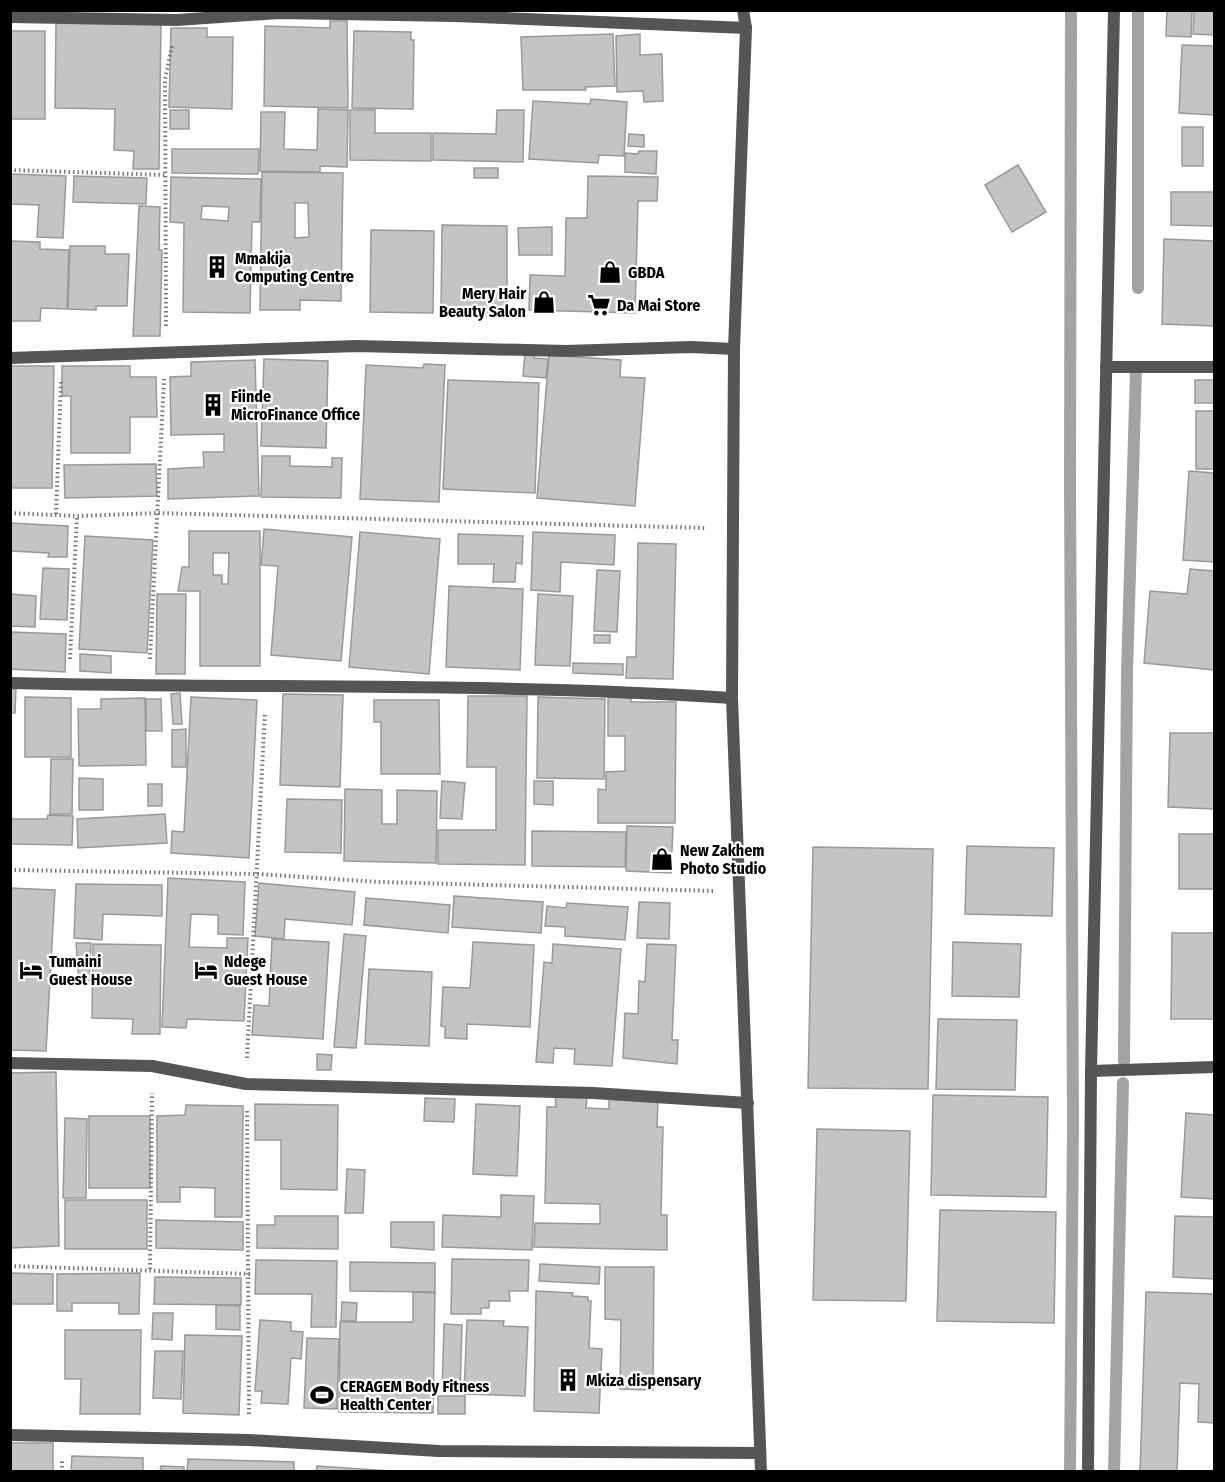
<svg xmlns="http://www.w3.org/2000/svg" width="1225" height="1482" viewBox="0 0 1225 1482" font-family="'Fira Sans Condensed',sans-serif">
	<rect width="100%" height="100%" fill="#fff"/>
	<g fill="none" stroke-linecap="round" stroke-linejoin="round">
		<g stroke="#a3a3a3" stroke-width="12">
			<polyline points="1138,288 1138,10"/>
			<polyline points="1124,1061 1127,672 1136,371"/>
			<polyline points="1070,1472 1073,1124 1070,480 1071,10"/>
			<polyline points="1114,1472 1123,1083"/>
		</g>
	</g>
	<g fill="#c4c4c4" stroke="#999" stroke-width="1.5" fill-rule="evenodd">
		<polygon points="1167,10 1192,10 1191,37 1166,36"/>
		<polygon points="1194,10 1214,10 1214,35 1193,34"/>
		<polygon points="330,21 347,21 348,108 264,106 265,26 330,28"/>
		<polygon points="56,23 161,24 159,169 133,169 134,151 114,150 115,109 55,108"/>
		<polygon points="171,28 207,28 207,37 233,37 232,109 169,107"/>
		<rect x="10" y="31" width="35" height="88"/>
		<polygon points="354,31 411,32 411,40 414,40 413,109 352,108"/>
		<polygon points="613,34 615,86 585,87 586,90 523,90 521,37"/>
		<polygon points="640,34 640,55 662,54 663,101 644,102 643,91 617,92 616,36"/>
		<polygon points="1182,45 1214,46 1214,115 1179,113"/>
		<polygon points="591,99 627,102 624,156 599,155 598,163 529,159 533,101 590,104"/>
		<polygon points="318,109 348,110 347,167 320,166 320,172 260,171 261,112 285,112 284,149 317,150"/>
		<rect x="170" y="110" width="19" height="19"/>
		<polygon points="350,110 375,110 375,133 431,133 431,161 350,160"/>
		<polygon points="497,110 524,110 523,162 433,160 433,133 496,134"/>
		<rect x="1182" y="127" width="21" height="39"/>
		<polygon points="629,134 644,135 644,147 628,146"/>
		<polygon points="172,149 259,149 258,174 172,173"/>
		<polygon points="639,151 657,151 656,174 625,172 625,153 638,154"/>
		<polygon points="1018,165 1046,212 1012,232 985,185"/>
		<rect x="474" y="168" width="24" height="10"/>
		<path d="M262 172 343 173 341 301 300 300V310H260ZM295 203H308L309 237 295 238Z"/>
		<polygon points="10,174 66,176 63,238 37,237 39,205 10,204"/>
		<polygon points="74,176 147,178 146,204 73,202"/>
		<polygon points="588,176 658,177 657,201 638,201 635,313 529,310 530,275 565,276 566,218 587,218"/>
		<path d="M171 177 261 179 260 222H252L250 313 183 312 184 223 170 222ZM202 206 229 207 228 221 201 219Z"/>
		<polygon points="1171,192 1214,192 1214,226 1171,225"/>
		<polygon points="139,206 160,207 159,250 162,250 160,336 133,336"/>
		<polygon points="442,225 507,226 507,316 441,315"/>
		<polygon points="552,227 552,255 519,255 518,228"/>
		<polygon points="371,230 434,231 433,313 370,312"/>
		<polygon points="1164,239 1214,241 1214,326 1162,324"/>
		<polygon points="10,241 40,242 40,249 69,250 67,309 41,308 40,321 10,321"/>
		<polygon points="70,246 105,246 105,254 129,254 127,306 96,306 96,310 68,309"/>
		<polygon points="525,353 535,353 534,358 548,359 546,378 523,376"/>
		<polygon points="549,355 621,360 620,377 645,378 635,506 537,498"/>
		<polygon points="264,359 328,361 326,448 261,446"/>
		<polygon points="255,360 259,496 168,499 168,469 204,467 203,452 224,452 224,434 171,435 170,377 191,376 191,362"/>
		<polygon points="424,364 445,365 439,502 360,499 366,365 423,368"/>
		<polygon points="10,366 54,366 52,488 10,488"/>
		<polygon points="62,366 130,366 130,377 156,377 157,417 130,417 130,453 71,453 71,396 62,396"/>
		<polygon points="448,380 539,383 535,493 443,489"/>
		<rect x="1195" y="380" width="19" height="23"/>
		<rect x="1196" y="411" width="18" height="58"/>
		<polygon points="262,456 290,456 290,466 332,467 332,458 342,458 341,498 261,497"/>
		<polygon points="156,464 157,496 65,498 64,465"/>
		<polygon points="1189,471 1214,473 1214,562 1183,560"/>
		<polygon points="10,523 68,526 67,557 48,557 49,553 10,551"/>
		<polygon points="264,529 352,537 341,661 271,655 278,566 261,565"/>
		<path d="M189 531H260V666H200V591H178L182 567H189ZM213 553H229L228 584H222V575H213Z"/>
		<polygon points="360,532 440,539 429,674 349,667"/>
		<polygon points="533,532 615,535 614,565 561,562 560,592 531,590"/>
		<polygon points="458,534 523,536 522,564 516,563 515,582 493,582 494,564 458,564"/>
		<polygon points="85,536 153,540 147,653 79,649"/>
		<polygon points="638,543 676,544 673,679 626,678 627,657 636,657"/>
		<polygon points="43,568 69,569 67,620 40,619"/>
		<polygon points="1190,569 1214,571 1214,670 1144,663 1150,591 1187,594"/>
		<polygon points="597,570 620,571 617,632 594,631"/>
		<polygon points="449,586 523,589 520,670 446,667"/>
		<polygon points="10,594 36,596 35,627 10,626"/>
		<polygon points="157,594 186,594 185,674 156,674"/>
		<polygon points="538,594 573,596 570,666 535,665"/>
		<polygon points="10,632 66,634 65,672 10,669"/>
		<rect x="594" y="635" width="16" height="8"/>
		<polygon points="80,654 111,656 111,673 80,671"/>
		<polygon points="573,663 623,664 623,675 573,673"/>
		<polygon points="10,687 16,687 15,713 10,713"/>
		<polygon points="180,693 182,724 173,724 171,694"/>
		<polygon points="283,694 343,695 340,787 280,785"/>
		<polygon points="468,696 527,696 525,865 438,864 438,830 496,830 496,767 467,767"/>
		<polygon points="25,697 71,698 71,757 25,757"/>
		<polygon points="191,697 257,700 249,858 171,853 172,831 184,832"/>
		<polygon points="538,697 605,699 604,779 537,778"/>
		<polygon points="608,697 631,698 631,702 676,702 675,823 598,823 598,789 606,790 606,772 625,771 625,736 608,736"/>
		<polygon points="145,698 146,765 79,766 78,709 101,709 101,699"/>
		<polygon points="146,699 161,699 162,731 146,731"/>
		<polygon points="374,700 439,700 440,774 381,774 381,722 374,722"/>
		<polygon points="186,729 186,767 172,767 172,730"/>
		<polygon points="1170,733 1214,733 1214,809 1168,807"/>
		<polygon points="51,759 73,759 72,814 50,814"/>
		<polygon points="79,778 103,779 103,810 79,810"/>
		<polygon points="442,781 465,783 462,819 440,818"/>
		<polygon points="534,781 553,781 553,805 534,804"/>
		<rect x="148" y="784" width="14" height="22"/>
		<polygon points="345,789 382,790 382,824 397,824 397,790 437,791 436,863 344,861"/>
		<polygon points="287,799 342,800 341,853 285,852"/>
		<polygon points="165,814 167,843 78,848 77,819"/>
		<polygon points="48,815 73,816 72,845 10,844 10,819 47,819"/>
		<polygon points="627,826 673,827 671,873 626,871"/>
		<polygon points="532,831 626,832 625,867 532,866"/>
		<rect x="1179" y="834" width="35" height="55"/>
		<polygon points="967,846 1054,848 1052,916 965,914"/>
		<polygon points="813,847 933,849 928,1089 808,1088"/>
		<polygon points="168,878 245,882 243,935 218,934 218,915 191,914 189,947 227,948 227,938 248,938 244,1021 187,1019 186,1028 162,1027"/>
		<polygon points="259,883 355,892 352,925 285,919 284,939 255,936"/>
		<polygon points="76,884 162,885 162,916 103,914 102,940 74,938"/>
		<polygon points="10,888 55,890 46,1051 10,1050"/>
		<polygon points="454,896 543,902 541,933 452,927"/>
		<polygon points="366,898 450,905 448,933 364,925"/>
		<polygon points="639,902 670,903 669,939 637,938"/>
		<polygon points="567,903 628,907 625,940 565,936 565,927 545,926 547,906 566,908"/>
		<polygon points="1172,933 1214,933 1214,1019 1171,1019"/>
		<polygon points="344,934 366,936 356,1048 334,1047"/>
		<polygon points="272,939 329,942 323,1039 252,1035 254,1005 269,1006"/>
		<polygon points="473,942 534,945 530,1027 467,1024 467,1039 445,1038 445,1027 441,1026 443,987 470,988"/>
		<polygon points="953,942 1021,944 1019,997 952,996"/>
		<polygon points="76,943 91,943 89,984 79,983"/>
		<polygon points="93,944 161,945 160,1034 132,1034 133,1019 92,1018"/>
		<polygon points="553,944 621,949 612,1066 574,1064 575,1049 554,1048 553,1063 536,1062 544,962 552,963"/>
		<polygon points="647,944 676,945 672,1040 678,1040 677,1064 623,1058 625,1013 638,1014 639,981 645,982"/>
		<polygon points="369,969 432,972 429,1046 365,1044"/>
		<polygon points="938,1019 1017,1020 1015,1090 936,1089"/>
		<polygon points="317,1054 332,1055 331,1070 317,1070"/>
		<polygon points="56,1072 59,1246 10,1248 10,1073"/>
		<polygon points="555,1095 587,1096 586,1108 609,1109 609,1097 658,1098 657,1127 663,1127 661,1215 667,1215 667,1250 534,1247 535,1223 600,1224 600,1204 545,1203 547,1107 556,1107"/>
		<polygon points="933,1095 1048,1097 1046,1197 931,1195"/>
		<polygon points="425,1098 455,1099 454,1122 424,1121"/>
		<polygon points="255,1104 338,1105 337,1190 281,1189 281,1140 255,1140"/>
		<polygon points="476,1104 520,1106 517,1176 473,1174"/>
		<polygon points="186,1105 243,1106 242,1217 215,1217 215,1188 180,1187 180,1202 157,1202 157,1116 185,1115"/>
		<polygon points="1186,1113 1214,1115 1214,1199 1181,1197"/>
		<rect x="89" y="1116" width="61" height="72"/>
		<polygon points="65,1118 87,1119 86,1198 63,1198"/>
		<polygon points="817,1129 910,1131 906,1301 813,1300"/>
		<polygon points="347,1169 365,1170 363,1213 345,1213"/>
		<polygon points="501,1195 534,1196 532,1250 442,1247 443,1215 501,1217"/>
		<rect x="65" y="1200" width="82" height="49"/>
		<polygon points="940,1210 1056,1212 1054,1323 937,1321"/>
		<polygon points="275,1216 338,1216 338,1249 257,1248 257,1225 275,1225"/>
		<polygon points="1175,1216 1214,1217 1214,1279 1173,1277"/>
		<polygon points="156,1220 243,1222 243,1250 156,1248"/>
		<polygon points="391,1222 434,1222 434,1250 391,1247"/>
		<polygon points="452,1259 529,1260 528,1291 509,1291 510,1301 489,1301 489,1308 481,1308 481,1314 451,1314"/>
		<polygon points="256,1260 337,1261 336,1327 311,1327 312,1294 255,1294"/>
		<polygon points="350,1262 435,1263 435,1292 350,1291"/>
		<polygon points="540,1264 600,1267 599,1284 539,1281"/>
		<polygon points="605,1267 654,1267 653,1390 620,1389 621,1320 605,1319"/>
		<polygon points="10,1273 53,1274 53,1304 10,1304"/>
		<polygon points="140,1273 139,1314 119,1314 119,1303 72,1303 72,1311 57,1311 57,1274"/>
		<polygon points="155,1277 241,1278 241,1305 154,1304"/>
		<polygon points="536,1291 573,1293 572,1296 588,1297 588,1301 591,1301 589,1348 602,1349 599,1413 534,1411"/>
		<polygon points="413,1292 435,1293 433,1413 339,1412 340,1322 413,1322"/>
		<polygon points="1146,1292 1214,1294 1214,1423 1198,1422 1199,1384 1180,1383 1177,1472 1140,1472"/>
		<polygon points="342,1302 357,1303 356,1321 341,1321"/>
		<polygon points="216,1305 240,1306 240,1330 216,1329"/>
		<polygon points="153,1313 173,1313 172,1340 152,1339"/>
		<polygon points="260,1320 291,1322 291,1331 303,1332 301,1359 291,1358 288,1404 261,1403 262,1391 255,1391"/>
		<polygon points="467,1320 504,1321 503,1326 528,1327 525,1396 464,1394"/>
		<polygon points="444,1324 462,1325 460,1393 442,1393"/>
		<polygon points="65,1330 141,1330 140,1414 80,1414 81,1379 65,1379"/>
		<polygon points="185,1335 242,1336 239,1415 183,1413"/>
		<polygon points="307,1338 339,1339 337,1409 304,1408"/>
		<polygon points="155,1351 183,1351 181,1399 153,1398"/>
		<rect x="438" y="1396" width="27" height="18"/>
		<rect x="10" y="1443" width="43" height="29"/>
		<polygon points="72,1456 143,1458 143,1472 71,1472"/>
		<polygon points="188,1459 294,1462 294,1472 187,1472"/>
		<polygon points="161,1466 184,1467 184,1472 160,1472"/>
		<polygon points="317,1466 405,1472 316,1472"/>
	</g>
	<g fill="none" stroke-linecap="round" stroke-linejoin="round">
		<g stroke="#777" stroke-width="4" stroke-dasharray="1.5 3" stroke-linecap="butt">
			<polyline points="10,170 165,175"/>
			<polyline points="166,326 165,80 172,46"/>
			<polyline points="10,513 77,516 158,513 705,528"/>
			<polyline points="56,514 61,382"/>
			<polyline points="70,659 77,516"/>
			<polyline points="150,659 164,379"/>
			<polyline points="10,870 257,874 380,882 714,891"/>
			<polyline points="247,1058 265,712"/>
			<polyline points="247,1111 249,1415"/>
			<polyline points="10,1266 250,1274"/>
			<polyline points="150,1269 152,1093"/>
			<polyline points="62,1472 62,1461"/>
		</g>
		<g stroke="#555" stroke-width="12">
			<polyline points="743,10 746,28 734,349 732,698 761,1472"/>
			<polyline points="10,17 177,20 279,13 455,16 746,28"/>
			<polyline points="10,358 357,346 566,351 691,347 734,349"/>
			<polyline points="1106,367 1214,367"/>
			<path d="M10 683C251 689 492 682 732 698"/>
			<polyline points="10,1063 152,1066 246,1084 593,1093 748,1103"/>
			<polyline points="1091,1071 1214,1067"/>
			<polyline points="10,1435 249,1440 439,1451 760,1453"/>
		</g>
		<polyline stroke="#555" stroke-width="12" points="1088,1472 1091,1071 1114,10"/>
	</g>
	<defs>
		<g id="building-bare" transform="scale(1.8)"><path d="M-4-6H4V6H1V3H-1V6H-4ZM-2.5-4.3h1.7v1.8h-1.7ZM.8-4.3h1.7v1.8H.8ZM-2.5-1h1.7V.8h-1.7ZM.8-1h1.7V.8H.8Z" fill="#000" stroke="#fff" stroke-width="2.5" paint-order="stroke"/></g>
		<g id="shop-bare" transform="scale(1.8)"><path d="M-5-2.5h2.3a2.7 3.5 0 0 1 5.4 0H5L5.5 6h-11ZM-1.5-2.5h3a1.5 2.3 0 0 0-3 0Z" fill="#000" stroke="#fff" stroke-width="2.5" paint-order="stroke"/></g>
		<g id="supermarket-bare" transform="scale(1.8)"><path d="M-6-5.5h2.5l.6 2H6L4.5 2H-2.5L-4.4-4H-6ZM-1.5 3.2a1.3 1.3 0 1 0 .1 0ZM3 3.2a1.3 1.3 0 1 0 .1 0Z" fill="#000" stroke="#fff" stroke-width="2.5" paint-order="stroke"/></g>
		<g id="hotel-bare" transform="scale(1.8)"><path d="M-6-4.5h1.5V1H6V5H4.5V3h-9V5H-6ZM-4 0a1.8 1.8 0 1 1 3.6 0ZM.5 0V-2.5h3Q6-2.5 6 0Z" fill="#000" stroke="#fff" stroke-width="2.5" paint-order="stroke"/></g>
		<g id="stadium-bare" transform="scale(1.8)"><path d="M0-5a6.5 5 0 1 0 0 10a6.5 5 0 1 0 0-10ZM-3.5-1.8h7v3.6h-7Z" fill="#000" stroke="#fff" stroke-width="2.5" paint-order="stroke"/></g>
	</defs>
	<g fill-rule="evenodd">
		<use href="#building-bare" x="217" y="267"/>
		<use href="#shop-bare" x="610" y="272"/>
		<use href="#shop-bare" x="544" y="302"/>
		<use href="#supermarket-bare" x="599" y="305"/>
		<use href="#building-bare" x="213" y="405"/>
		<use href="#shop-bare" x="662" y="859"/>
		<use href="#hotel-bare" x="31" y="970"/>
		<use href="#hotel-bare" x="206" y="970"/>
		<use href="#building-bare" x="568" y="1380"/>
		<use href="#stadium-bare" x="322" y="1395"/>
	</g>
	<g text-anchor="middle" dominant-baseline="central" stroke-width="4.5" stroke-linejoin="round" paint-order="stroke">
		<g font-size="16" font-weight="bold" fill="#000" stroke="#fff" text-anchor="start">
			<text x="235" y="258">Mmakija<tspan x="235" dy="18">Computing Centre</tspan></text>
			<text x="628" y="272">GBDA</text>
			<text x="526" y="293" text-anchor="end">Mery Hair<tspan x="526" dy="18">Beauty Salon</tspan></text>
			<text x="617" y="305">Da Mai Store</text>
			<text x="231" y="396">Fiinde<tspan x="231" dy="18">MicroFinance Office</tspan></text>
			<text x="680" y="850">New Zakhem<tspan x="680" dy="18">Photo Studio</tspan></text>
			<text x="49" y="961">Tumaini<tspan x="49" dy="18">Guest House</tspan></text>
			<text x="224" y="961">Ndege<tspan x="224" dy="18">Guest House</tspan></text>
			<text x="586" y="1380">Mkiza dispensary</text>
			<text x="340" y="1386">CERAGEM Body Fitness<tspan x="340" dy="18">Health Center</tspan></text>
		</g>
	</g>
	<rect width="1225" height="1482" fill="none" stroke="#000000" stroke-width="24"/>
</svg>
